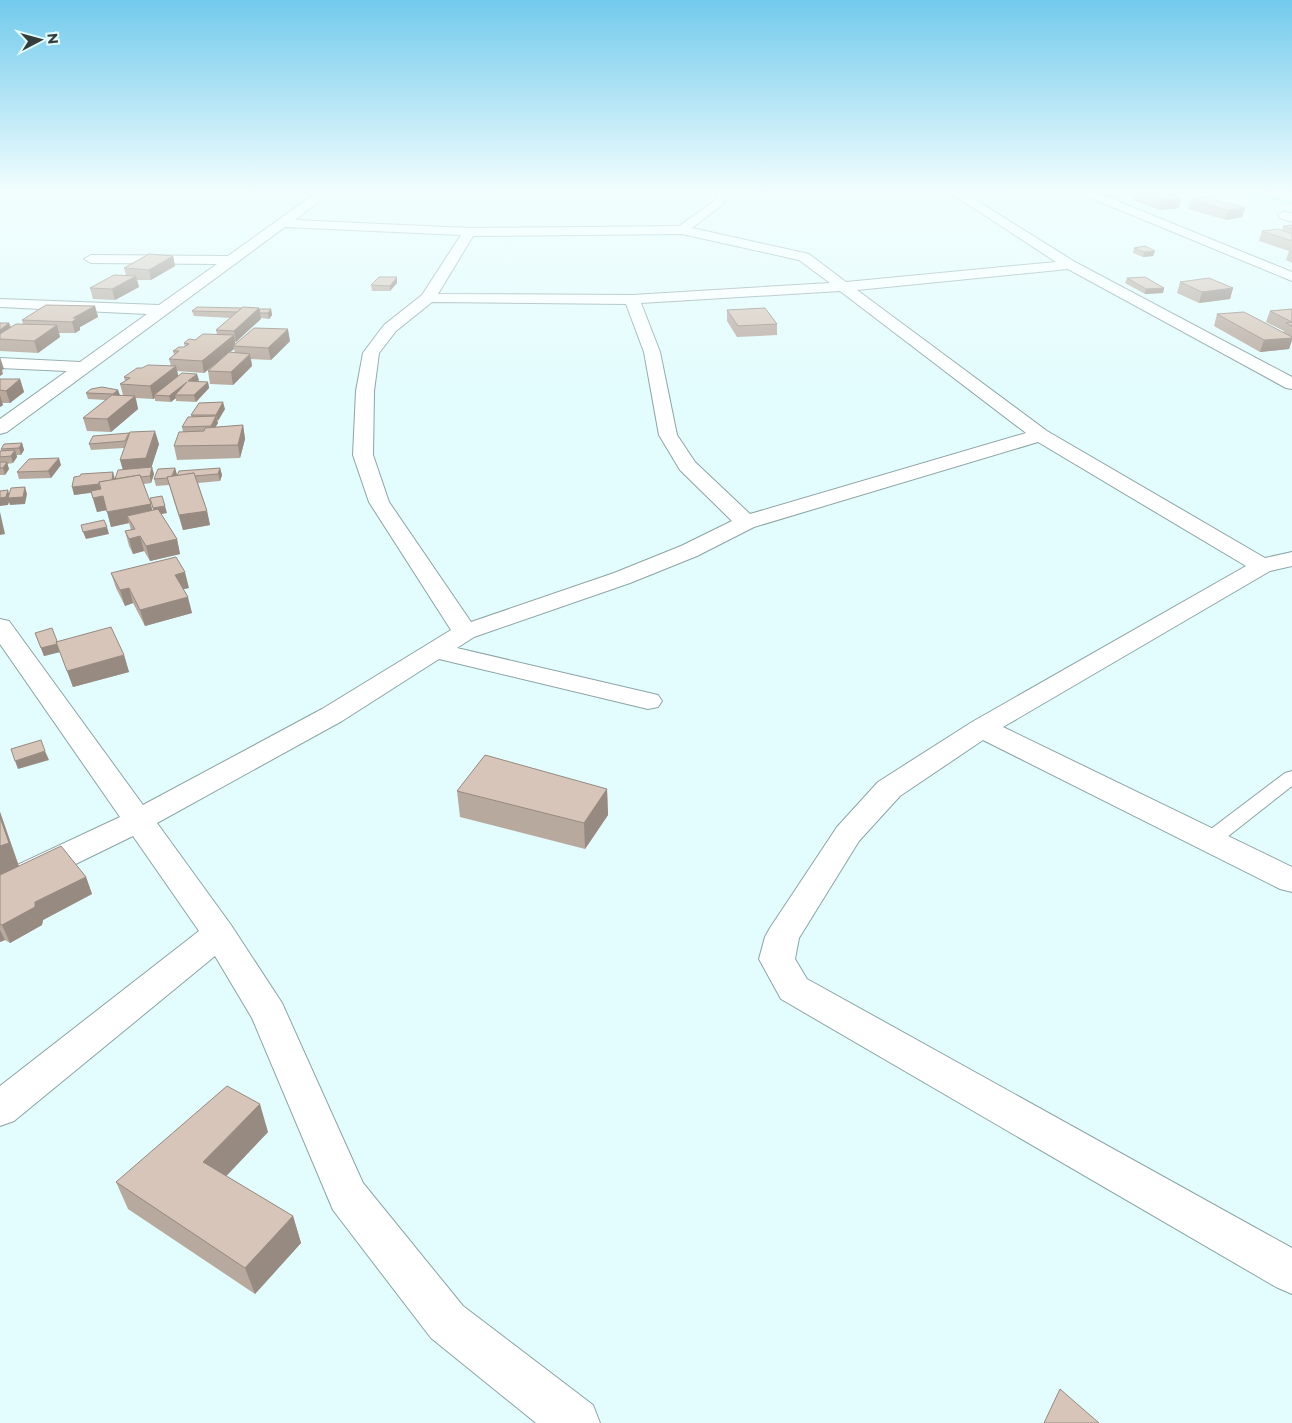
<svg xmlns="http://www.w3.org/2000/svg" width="1292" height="1423" viewBox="0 0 1292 1423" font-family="Montserrat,sans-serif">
	<rect width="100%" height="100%" fill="#e3fcfd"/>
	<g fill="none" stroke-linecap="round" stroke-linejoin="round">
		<polygon fill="#62eaf1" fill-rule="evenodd" points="1235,192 1243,192 1292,202 1292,204"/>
		<g stroke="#8ca4a5" stroke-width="2">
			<polygon id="service" points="1292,771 1292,786 1217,845 1210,847 1203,845 1200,840 1203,835 1285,773"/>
		</g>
		<g stroke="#8ca4a5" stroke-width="2">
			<g id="minor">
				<path d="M317 192H331L295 220 469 228 679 226 714 201 719 192H731L722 205 692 228 809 254 846 282 1056 262 949 192H963L1075 262 1292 377V389L1286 388 1068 269 857 290 1047 431 1265 558 1292 552V566L1270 571 1003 727 1292 867V892L1280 889 983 740 900 796 859 841 799 938 795 959 807 979 1292 1248V1294L1276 1287 781 999 759 959 765 937 770 928 837 827 878 782 972 722 1246 566 1038 442 754 527 697 556 630 583 474 637 457 648 658 695 662 701 658 707 648 709 439 659 342 721 157 823 231 925 282 1003 363 1183 463 1306 593 1405 600 1423H536L431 1338 333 1210 252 1018 215 956 14 1121 0 1126V1086L199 931 133 836 12 895 0 899V873L120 817 0 644V619L9 621 143 805 322 709 451 630 369 502 353 455 356 391 363 353 384 325 422 295 461 235 285 227 7 432 0 434V419L67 371 0 368V358L80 362 147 314 0 307V299L159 305 217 264 91 263 84 259 91 255 228 256ZM682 234 799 260 830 283 632 295 438 294 473 236ZM840 291 1026 433 750 514 695 462 677 435 660 352 641 303ZM432 302 626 304 644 352 659 435 680 470 732 521 681 546 614 573 471 622 389 502 373 455 374 391 379 353 396 331Z"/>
				<polygon points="1079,192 1095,192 1292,272 1292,281 1081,194"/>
				<polygon points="1284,211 1292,214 1292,222 1280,218 1278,215"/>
			</g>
		</g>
		<use href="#service" fill="#fff" fill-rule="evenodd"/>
		<use href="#minor" fill="#fff" fill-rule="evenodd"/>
	</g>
	<g fill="#b8a99e" fill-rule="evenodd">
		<polygon points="1135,192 1167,192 1166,193 1181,199 1179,208 1159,210 1133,200"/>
		<polygon points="1191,200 1245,208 1242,217 1226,220 1188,209"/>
		<polygon points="1292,225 1292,263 1286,260 1289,251 1259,241 1262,231 1282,230 1283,226"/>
		<polygon points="1134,248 1155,251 1153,256 1143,257 1133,253"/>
		<polygon points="173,256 175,266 151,280 137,280 139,287 115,300 93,299 90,288 126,275 124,268"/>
		<polygon points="1127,278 1164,288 1163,293 1145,294 1125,283"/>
		<polygon points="1180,282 1233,288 1230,299 1199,303 1177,293"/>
		<polygon points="397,283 390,291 372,291 371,285"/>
		<polygon points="95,306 98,317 80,327 80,330 75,333 59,333 60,337 38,353 0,351 0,323 9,323 11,327 23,324 22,320"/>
		<path d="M259 309H271L272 315 269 319 261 318 236 342H235V344L290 341 271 360 251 359 252 366 233 385 210 384 208 371 218 362 204 373 177 371 178 376 199 380 197 382H208L209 388 196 402 176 401V398L171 402 155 401V398L153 399 136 398 138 409 111 432 87 431 83 418 106 400 88 399 86 393 118 390 120 395H123L120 384 125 381 124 377 142 368 171 366 169 359 174 355 173 351 185 347 184 343 217 334 216 330 231 318 194 316 192 311ZM234 349 235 353 230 352Z"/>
		<polygon points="1292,309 1292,340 1289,349 1260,352 1214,326 1217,314 1283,332 1284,331 1266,322 1270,311"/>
		<polygon points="727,310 777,324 777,335 737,337 727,321"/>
		<polygon points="0,379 20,379 24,392 10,403 2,403 3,405 0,407"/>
		<polygon points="225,409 217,421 218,423 215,427 243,425 245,439 240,458 177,460 174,446 183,432 182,427 192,417 191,415"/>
		<polygon points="129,435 159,444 151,467 154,474 151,483 144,484 152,510 153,510 150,498 167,513 161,514 177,539 180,554 150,561 144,551 133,554 129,546 125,531 131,530 129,523 111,527 107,510 97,512 91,493 74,495 115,478 123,469 124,448 91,450 89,444"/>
		<polygon points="22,443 24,450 21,455 17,455 17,457 13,463 7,464 9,469 5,475 0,475 0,451 1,451 1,449"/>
		<polygon points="61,465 51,478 19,479 17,472"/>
		<polygon points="175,468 177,475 220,468 222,475 220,481 198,483 207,511 210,525 183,530 169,485 156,486 154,479"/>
		<polygon points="111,573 189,588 184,589 192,613 145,626 133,603 125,606 116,588"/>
		<polygon points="35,633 57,641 124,655 129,672 73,687 60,652 44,656"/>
		<polygon points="607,789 608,815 585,849 460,817 457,791"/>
		<polygon points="0,812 19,866 86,877 92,894 43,920 42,925 10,943 5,940 0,942"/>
		<polygon points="268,1132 226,1176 293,1216 301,1243 255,1294 128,1209 116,1182"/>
	</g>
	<g fill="#968a81">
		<polygon points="1181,199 1179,208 1159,210 1162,200"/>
		<polygon points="1245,208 1242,217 1226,220 1228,210"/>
		<polygon points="1155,251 1153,256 1143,257 1144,252"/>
		<polygon points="173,256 175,266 151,280 149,270"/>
		<polygon points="136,276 139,287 115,300 112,289"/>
		<polygon points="397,277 397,283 390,291 390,286"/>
		<polygon points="1164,288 1163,293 1145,294 1146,289"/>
		<polygon points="1233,288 1230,299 1199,303 1202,292"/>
		<polygon points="95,306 98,317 80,327 80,330 75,333 72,322 73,318"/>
		<polygon points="259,308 261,319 236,342 234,331"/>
		<polygon points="271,309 272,315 269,319 268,313"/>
		<polygon points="9,323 13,335 0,336 0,330"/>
		<polygon points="57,325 60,337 38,353 34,341"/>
		<polygon points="288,329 290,341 271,360 268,348"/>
		<polygon points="234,335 236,347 233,346 234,349 204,373 202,361"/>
		<polygon points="1292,338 1292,340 1289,349 1260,352 1264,340"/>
		<polygon points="250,354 252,366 233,385 231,372"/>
		<polygon points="0,357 4,369 2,370 3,374 0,376"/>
		<polygon points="176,366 179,379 154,395 155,398 153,399 150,386"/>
		<polygon points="197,374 199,380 189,388 188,381"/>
		<polygon points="20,379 24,392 10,403 6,391"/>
		<polygon points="187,382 175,395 176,398 171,402 169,396"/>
		<polygon points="208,382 209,388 196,402 194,395"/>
		<polygon points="118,390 120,396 115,400 113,394"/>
		<polygon points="0,395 3,405 0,407"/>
		<polygon points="135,396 138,409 111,432 107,419"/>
		<polygon points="223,402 225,409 218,421 216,415"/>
		<polygon points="216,416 218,423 212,433 211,426"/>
		<polygon points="243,425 245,439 240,458 238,445"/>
		<polygon points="155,431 159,444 150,472 124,474 120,460"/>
		<polygon points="22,443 24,450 21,455 19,448"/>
		<polygon points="15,450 17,457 13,463 11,456"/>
		<polygon points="59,458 61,465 51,478 48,471"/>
		<polygon points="7,462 9,469 5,475 3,468"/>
		<polygon points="152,467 154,474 151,483 150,476"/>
		<polygon points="175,468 177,475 173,485 172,478"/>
		<polygon points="220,468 222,475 220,481 218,474"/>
		<polygon points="113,472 115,479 102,491"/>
		<polygon points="99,484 101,491 74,495 72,487"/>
		<polygon points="25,487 27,494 25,504 10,505 9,502 8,505 0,506 0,498 8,490 10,497"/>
		<polygon points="103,496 107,510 97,512 93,498"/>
		<polygon points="151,504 154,518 127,516 129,523 111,527 107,512"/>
		<polygon points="165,506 167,513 155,515 153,508"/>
		<polygon points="207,511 210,525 183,530 179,515"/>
		<polygon points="0,512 5,534 0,535"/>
		<polygon points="107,527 109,534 86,539 83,532"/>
		<polygon points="140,536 144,551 133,554 129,539"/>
		<polygon points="177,539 180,554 150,561 146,546"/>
		<polygon points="185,572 189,588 179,590 175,575"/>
		<polygon points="129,588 133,603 125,606 120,590"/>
		<polygon points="188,597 192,613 145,626 140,610"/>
		<polygon points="57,644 60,652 44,656 41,648"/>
		<polygon points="124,655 129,672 73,687 67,671"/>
		<polygon points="45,751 49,760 18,769 15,761"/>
		<polygon points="607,789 608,815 585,849 584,823"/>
		<polygon points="0,812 20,870 0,877"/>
		<polygon points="86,877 92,894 43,920 42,925 10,943 2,925 35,902"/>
		<polygon points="0,930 5,940 0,942"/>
		<polygon points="260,1104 268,1132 213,1190 203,1162"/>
		<polygon points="293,1216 301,1243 255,1294 245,1268"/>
	</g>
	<g fill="#d6c5b8" stroke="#968a81">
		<polygon points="1138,192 1162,192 1181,199 1162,200"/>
		<polygon points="1207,197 1245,208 1228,210 1191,200"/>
		<polygon points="1292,225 1292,229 1283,226"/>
		<polygon points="1279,229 1292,234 1292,241 1262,231"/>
		<polygon points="1145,246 1155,251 1144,252 1134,248"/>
		<polygon points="149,254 173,256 149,270 124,268"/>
		<polygon points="114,275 136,276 112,289 90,288"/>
		<polygon points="379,277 397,277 390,286 371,285"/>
		<polygon points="1145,277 1164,288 1146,289 1127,278"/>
		<polygon points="1209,278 1233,288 1202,292 1180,282"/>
		<polygon points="46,305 95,306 73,318 77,318 72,322 22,320"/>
		<polygon points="197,307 242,308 237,312 192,311"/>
		<polygon points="243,307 259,308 234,331 216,330"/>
		<polygon points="765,308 777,324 738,326 727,310"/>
		<polygon points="259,309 271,309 268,313 260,313"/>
		<polygon points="1292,309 1292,322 1270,311"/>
		<polygon points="1244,312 1292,337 1292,338 1264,340 1217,314"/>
		<polygon points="1292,322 1292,326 1286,323"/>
		<polygon points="0,323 9,323 0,330"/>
		<polygon points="16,324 57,325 34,341 0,339 0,334"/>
		<polygon points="254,328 288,329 268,348 233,346"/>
		<polygon points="203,334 234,335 202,361 169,359 179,351 173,351 179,347 184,347 189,344 184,343 189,339 195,340"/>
		<polygon points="229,352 250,354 231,372 208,371"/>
		<polygon points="148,365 176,366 150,386 120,384 130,378 124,377 137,368 142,368"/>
		<polygon points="182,373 197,374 188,381 208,382 194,395 175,395 187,382 169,396 154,395"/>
		<polygon points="0,379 20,379 6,391 0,390"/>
		<polygon points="102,387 118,390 113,394 86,393 91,389"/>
		<polygon points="112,395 135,396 107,419 83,418"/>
		<polygon points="223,402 216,415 191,415 199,403"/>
		<polygon points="216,416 211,426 182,427 188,417"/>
		<polygon points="243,425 238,445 174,446 179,432 204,431 205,428"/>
		<polygon points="155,431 146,458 120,460 130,432"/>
		<polygon points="129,433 125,441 89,444 93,436"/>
		<polygon points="22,443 19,448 1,449 4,444"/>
		<polygon points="15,450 11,456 0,457 0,451"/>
		<polygon points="59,458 48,471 17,472 29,459"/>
		<polygon points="0,462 7,462 3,468 0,468"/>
		<polygon points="152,467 150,476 141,477 140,475 115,479 118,470"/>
		<polygon points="175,468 172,476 167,477 168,478 154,479 158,469"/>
		<polygon points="220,468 218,474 195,476 194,473 177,476 179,471"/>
		<polygon points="113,472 112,480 99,482 99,484 72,487 74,477 80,476 81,474"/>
		<polygon points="194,473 207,511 179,515 167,477"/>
		<polygon points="140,475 151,504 107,512 103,496 93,498 91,491 101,489 99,482"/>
		<polygon points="25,487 23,497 8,498 11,488"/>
		<polygon points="8,490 6,497 0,498 0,491"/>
		<polygon points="162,496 165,506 153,508 150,498"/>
		<polygon points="158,509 177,539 146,546 140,536 129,539 125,531 135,529 127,516"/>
		<polygon points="104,520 107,527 83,532 81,525"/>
		<polygon points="176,557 185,572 175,575 188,597 140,610 129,588 120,590 111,573"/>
		<polygon points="111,627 124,655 67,671 56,642"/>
		<polygon points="52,628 57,641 56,642 57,644 41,648 35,633"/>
		<polygon points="41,740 45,751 15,761 11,749"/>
		<polygon points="485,755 607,789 584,823 457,791"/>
		<polygon points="0,817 9,843 0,846"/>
		<polygon points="61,846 86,877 35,902 35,907 2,925 0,924 0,875"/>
		<polygon points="227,1086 260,1104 203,1162 293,1216 245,1268 116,1182"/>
		<polygon points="1060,1389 1099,1423 1044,1423"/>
	</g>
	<linearGradient id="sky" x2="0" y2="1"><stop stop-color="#72caec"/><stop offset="0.49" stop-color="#f2fefe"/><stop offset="1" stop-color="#f2fefe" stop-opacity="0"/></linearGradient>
	<rect width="1292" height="391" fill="url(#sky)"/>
	<g transform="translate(40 40) rotate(84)" stroke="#e3fcfd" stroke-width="4" paint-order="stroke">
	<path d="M0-4L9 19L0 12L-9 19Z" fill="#333d3d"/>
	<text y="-8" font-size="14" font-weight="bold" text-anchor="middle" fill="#333d3d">N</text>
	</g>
</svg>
